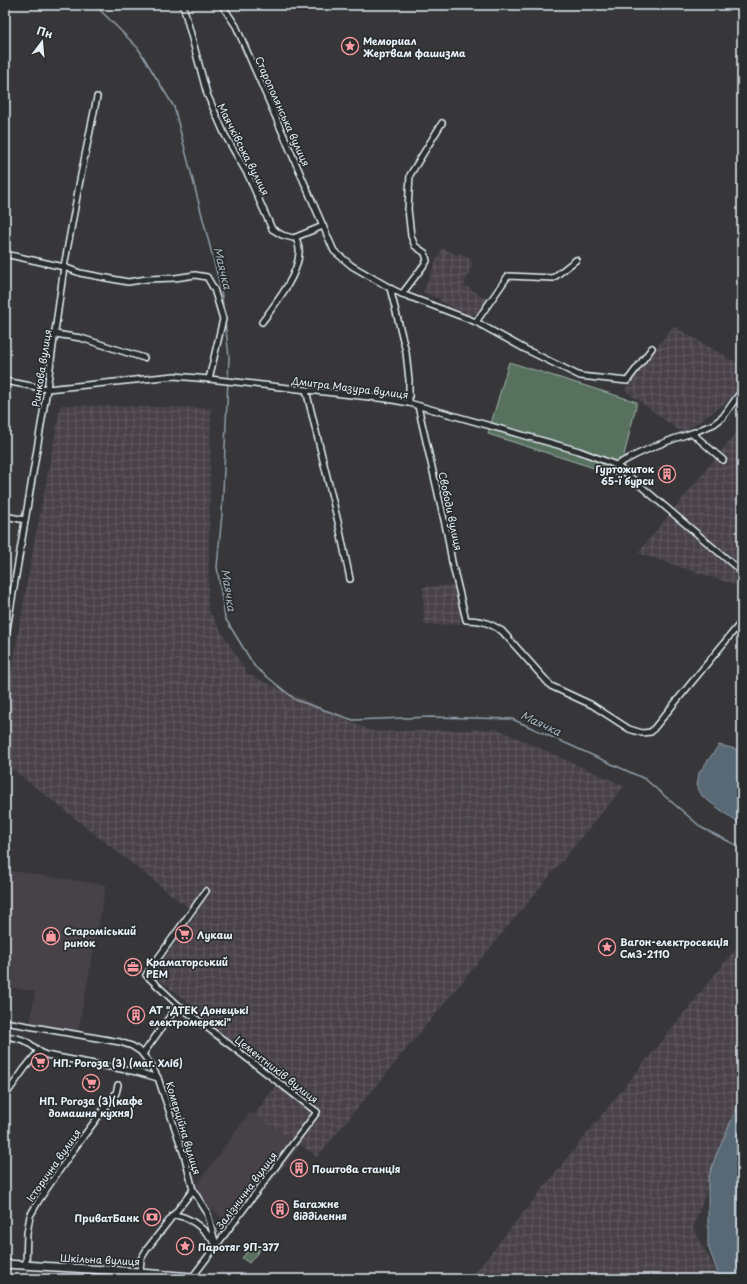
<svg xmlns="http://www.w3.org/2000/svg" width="747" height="1284" viewBox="0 0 747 1284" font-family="'Playpen Sans',sans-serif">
	<defs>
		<pattern id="industrial-grid" width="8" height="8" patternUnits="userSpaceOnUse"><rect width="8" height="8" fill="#474247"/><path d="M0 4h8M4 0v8" fill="none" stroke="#625e62"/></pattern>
	</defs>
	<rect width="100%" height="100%" fill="#373739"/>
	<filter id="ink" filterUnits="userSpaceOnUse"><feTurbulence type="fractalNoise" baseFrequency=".025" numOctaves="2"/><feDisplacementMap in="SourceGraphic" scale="8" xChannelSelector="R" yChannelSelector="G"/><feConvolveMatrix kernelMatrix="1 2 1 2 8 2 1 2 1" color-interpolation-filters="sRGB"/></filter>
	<g filter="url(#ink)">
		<g fill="#474247">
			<polygon points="5,870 106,885 78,1032 30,1025 35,991 5,987"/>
			<polygon points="250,1112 301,1145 233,1229 193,1190"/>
		</g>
		<g fill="url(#industrial-grid)">
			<polygon points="442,248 457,255 459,253 470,258 469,260 473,262 464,285 488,300 482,309 472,316 470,317 461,314 459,311 440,301 440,299 423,292"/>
			<polygon points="673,326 742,366 742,383 732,399 682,433 625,390"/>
			<polygon points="61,405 211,408 208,609 247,674 374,732 497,729 624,786 317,1157 301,1145 255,1115 276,1085 191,1022 199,1011 152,974 196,914 5,763 5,708 33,550"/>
			<polygon points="742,426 742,587 638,553"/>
			<polygon points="459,586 460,624 424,625 423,587"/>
			<polygon points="742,941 742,1094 693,1228 720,1279 470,1279"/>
		</g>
		<g fill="#58715f" stroke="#a0b1ac">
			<polygon points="509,362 637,402 619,476 488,434"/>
			<polygon points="255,1242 262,1247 249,1263 242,1258"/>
		</g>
		<g fill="#596775" stroke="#929ea9">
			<polygon points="719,745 736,749 742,760 742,826 702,796 697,786 699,773"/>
			<polygon points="742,1096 742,1279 720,1279 708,1246 708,1179 715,1158"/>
		</g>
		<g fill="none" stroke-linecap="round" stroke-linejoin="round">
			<g stroke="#929ea9" stroke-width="1.5">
				<polyline points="95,5 138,48 174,107 221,289 224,315"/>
				<polyline points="225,321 229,357 222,514 217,567 225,618 255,667 296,700 353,720 432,717 512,719 645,779 702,828 742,848"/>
			</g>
			<g stroke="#e8f1f8" stroke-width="8">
				<g id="minor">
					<polyline points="183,5 207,94 225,135 248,175 272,229 282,235 293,238 296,237"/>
					<polyline points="222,5 236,26 334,251 352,266 390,288 402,294 476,322 525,349 580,376 627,381 652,348"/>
					<polyline points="5,254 64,267 80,273 128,282 147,279 175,278 195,275 207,277 214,289 223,319 209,379"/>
					<polyline points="390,288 406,352 409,380 409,403"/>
					<polyline points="402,294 427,261 425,253 415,246 411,236 408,209 410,175 442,123"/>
					<path d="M262 322C276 303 298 276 299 253 300 248 297 242 296 237L323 226"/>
					<polyline points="476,322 508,276 553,278 576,260"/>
					<polyline points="55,334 81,338 144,358"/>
					<polyline points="5,381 47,389 174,376 209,379 387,399 409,403 579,451 616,465 742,572"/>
					<polyline points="306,390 339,526 350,579"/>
					<path d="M418 406 447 533 452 562 466 620C482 620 489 623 502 631L551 686 592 705 629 729 642 733 651 732 742 621"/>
					<polyline points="692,433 714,424 723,417 742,390"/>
					<path d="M616 465C642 451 664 441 692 433L723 460"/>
					<polyline points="5,516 25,520"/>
					<polyline points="5,641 47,389 64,267 80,180 97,97"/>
					<polyline points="5,1022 120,1042 132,1046 141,1052 151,1065 158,1078 185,1158 193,1190 207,1212 216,1245"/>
					<path d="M5 1036C13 1037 20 1038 27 1042 34 1046 38 1052 46 1055L137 1072 158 1078"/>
					<polyline points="143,1054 178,1005"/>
					<polyline points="5,1096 25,1068 38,1052"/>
					<path d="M173 1215C190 1216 204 1229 214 1242"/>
					<polyline points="26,1265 27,1233 30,1216 39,1200 74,1149 116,1093 118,1085"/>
					<polyline points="193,1276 140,1272 141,1259 147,1249 193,1190"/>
					<polyline points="191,1279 317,1112 178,1005 146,975 206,891"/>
				</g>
			</g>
			<g stroke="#e8f1f8" stroke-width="10">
				<polyline id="major" points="5,1264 140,1272 139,1279"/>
			</g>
			<use href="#minor" stroke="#2a2d2e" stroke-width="5"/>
			<use href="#major" stroke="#2a2d2e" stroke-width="7"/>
		</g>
	</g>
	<defs>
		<g id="sight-ring" transform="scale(0.9)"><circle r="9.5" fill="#2a2d2e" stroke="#ff9aa2" stroke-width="1.5"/><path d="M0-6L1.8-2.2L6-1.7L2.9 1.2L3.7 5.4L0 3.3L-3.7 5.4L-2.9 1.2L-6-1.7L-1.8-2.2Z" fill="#ff9aa2"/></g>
		<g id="building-ring" transform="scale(0.9)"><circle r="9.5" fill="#2a2d2e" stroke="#ff9aa2" stroke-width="1.5"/><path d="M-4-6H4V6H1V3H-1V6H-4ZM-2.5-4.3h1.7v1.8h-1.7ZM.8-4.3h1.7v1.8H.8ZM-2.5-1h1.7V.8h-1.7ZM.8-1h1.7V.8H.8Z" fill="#ff9aa2"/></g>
		<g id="supermarket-ring" transform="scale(0.9)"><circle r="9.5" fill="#2a2d2e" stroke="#ff9aa2" stroke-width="1.5"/><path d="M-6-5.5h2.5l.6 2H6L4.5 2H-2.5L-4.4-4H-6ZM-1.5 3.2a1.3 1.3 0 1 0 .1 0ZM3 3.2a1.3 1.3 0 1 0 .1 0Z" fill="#ff9aa2"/></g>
		<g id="shop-ring" transform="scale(0.9)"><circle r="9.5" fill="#2a2d2e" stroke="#ff9aa2" stroke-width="1.5"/><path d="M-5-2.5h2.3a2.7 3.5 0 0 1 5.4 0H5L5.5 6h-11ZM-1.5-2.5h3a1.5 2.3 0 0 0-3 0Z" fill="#ff9aa2"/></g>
		<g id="office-ring" transform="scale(0.9)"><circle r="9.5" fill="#2a2d2e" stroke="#ff9aa2" stroke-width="1.5"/><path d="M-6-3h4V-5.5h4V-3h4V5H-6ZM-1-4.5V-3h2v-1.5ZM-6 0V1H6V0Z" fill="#ff9aa2"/></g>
		<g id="bank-ring" transform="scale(0.9)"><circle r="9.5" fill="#2a2d2e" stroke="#ff9aa2" stroke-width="1.5"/><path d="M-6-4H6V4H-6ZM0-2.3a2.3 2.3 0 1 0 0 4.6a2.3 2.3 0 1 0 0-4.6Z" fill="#ff9aa2"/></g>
	</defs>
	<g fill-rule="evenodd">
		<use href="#sight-ring" x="350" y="46"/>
		<use href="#building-ring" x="667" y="474"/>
		<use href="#supermarket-ring" x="184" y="934"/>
		<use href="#shop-ring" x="51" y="936"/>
		<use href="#sight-ring" x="607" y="947"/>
		<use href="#office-ring" x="133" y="967"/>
		<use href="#building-ring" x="136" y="1015"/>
		<use href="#supermarket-ring" x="40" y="1062"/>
		<use href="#supermarket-ring" x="91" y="1083"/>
		<use href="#building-ring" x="299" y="1168"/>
		<use href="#building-ring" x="280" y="1209"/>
		<use href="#bank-ring" x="152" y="1217"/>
		<use href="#sight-ring" x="185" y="1246"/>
	</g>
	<g text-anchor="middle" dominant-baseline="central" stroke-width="3.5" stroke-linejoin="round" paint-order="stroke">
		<g font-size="10" font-weight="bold" fill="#e8f1f8" stroke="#2a2d2e" text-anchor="start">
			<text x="363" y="40">Мемориал<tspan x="363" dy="12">Жертвам фашизма</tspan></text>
			<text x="654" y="468" text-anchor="end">Гуртожиток<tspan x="654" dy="12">65-ї бурси</tspan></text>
			<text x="64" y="930">Староміський<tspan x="64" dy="12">ринок</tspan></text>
			<text x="197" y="934">Лукаш</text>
			<text x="620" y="941">Вагон-електросекція<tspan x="620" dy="12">См3-2110</tspan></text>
			<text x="146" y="961">Краматорський<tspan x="146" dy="12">РЕМ</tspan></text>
			<text x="149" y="1009">АТ "ДТЕК Донецькі<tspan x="149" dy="12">електромережі"</tspan></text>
			<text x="53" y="1062">НП. Рогоза (3) (маг. Хліб)</text>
			<text x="91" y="1100" text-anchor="middle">НП. Рогоза (3)(кафе<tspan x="91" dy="12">домашня кухня)</tspan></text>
			<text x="312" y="1168">Поштова станція</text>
			<text x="293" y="1203">Багажне<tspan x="293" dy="12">відділення</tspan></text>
			<text x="139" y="1217" text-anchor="end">ПриватБанк</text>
			<text x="198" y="1246">Паротяг 9П-377</text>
		</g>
		<g font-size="10" fill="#e8f1f8" stroke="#2a2d2e">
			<text transform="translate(283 111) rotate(66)">Старополянська вулиця</text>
			<text transform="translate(244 149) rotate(63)">Маячківська вулиця</text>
			<text transform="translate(41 368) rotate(-81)">Ринкова вулиця</text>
			<text transform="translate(350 387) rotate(7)">Дмитра Мазура вулиця</text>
			<text transform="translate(451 511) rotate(78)">Свободи вулиця</text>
			<text transform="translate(277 1069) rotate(38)">Цементників вулиця</text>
			<text transform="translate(184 1128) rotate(73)">Комерційна вулиця</text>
			<text transform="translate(53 1165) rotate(-55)">Історична вулиця</text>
			<text transform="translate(246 1190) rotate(-53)">Залізнична вулиця</text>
			<text transform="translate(100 1259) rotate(3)">Шкільна вулиця</text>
		</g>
		<g font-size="11" font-style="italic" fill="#a8b3bd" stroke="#2a2d2e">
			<text transform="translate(223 268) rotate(76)">Маячка</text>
			<text transform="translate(229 590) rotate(81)">Маячка</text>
			<text transform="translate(541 723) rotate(25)">Маячка</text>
		</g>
	</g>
	<rect width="747" height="1284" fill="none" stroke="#2a2d2e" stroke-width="20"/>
	<rect x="10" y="10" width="727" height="1264" fill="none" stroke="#e8f1f8" stroke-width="1.5" filter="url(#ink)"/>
	<g transform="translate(42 42) rotate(16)" stroke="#2a2d2e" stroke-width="3" paint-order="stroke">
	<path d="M0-3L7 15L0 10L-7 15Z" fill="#e8f1f8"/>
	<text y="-6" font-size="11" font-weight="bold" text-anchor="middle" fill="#e8f1f8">Пн</text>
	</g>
</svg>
